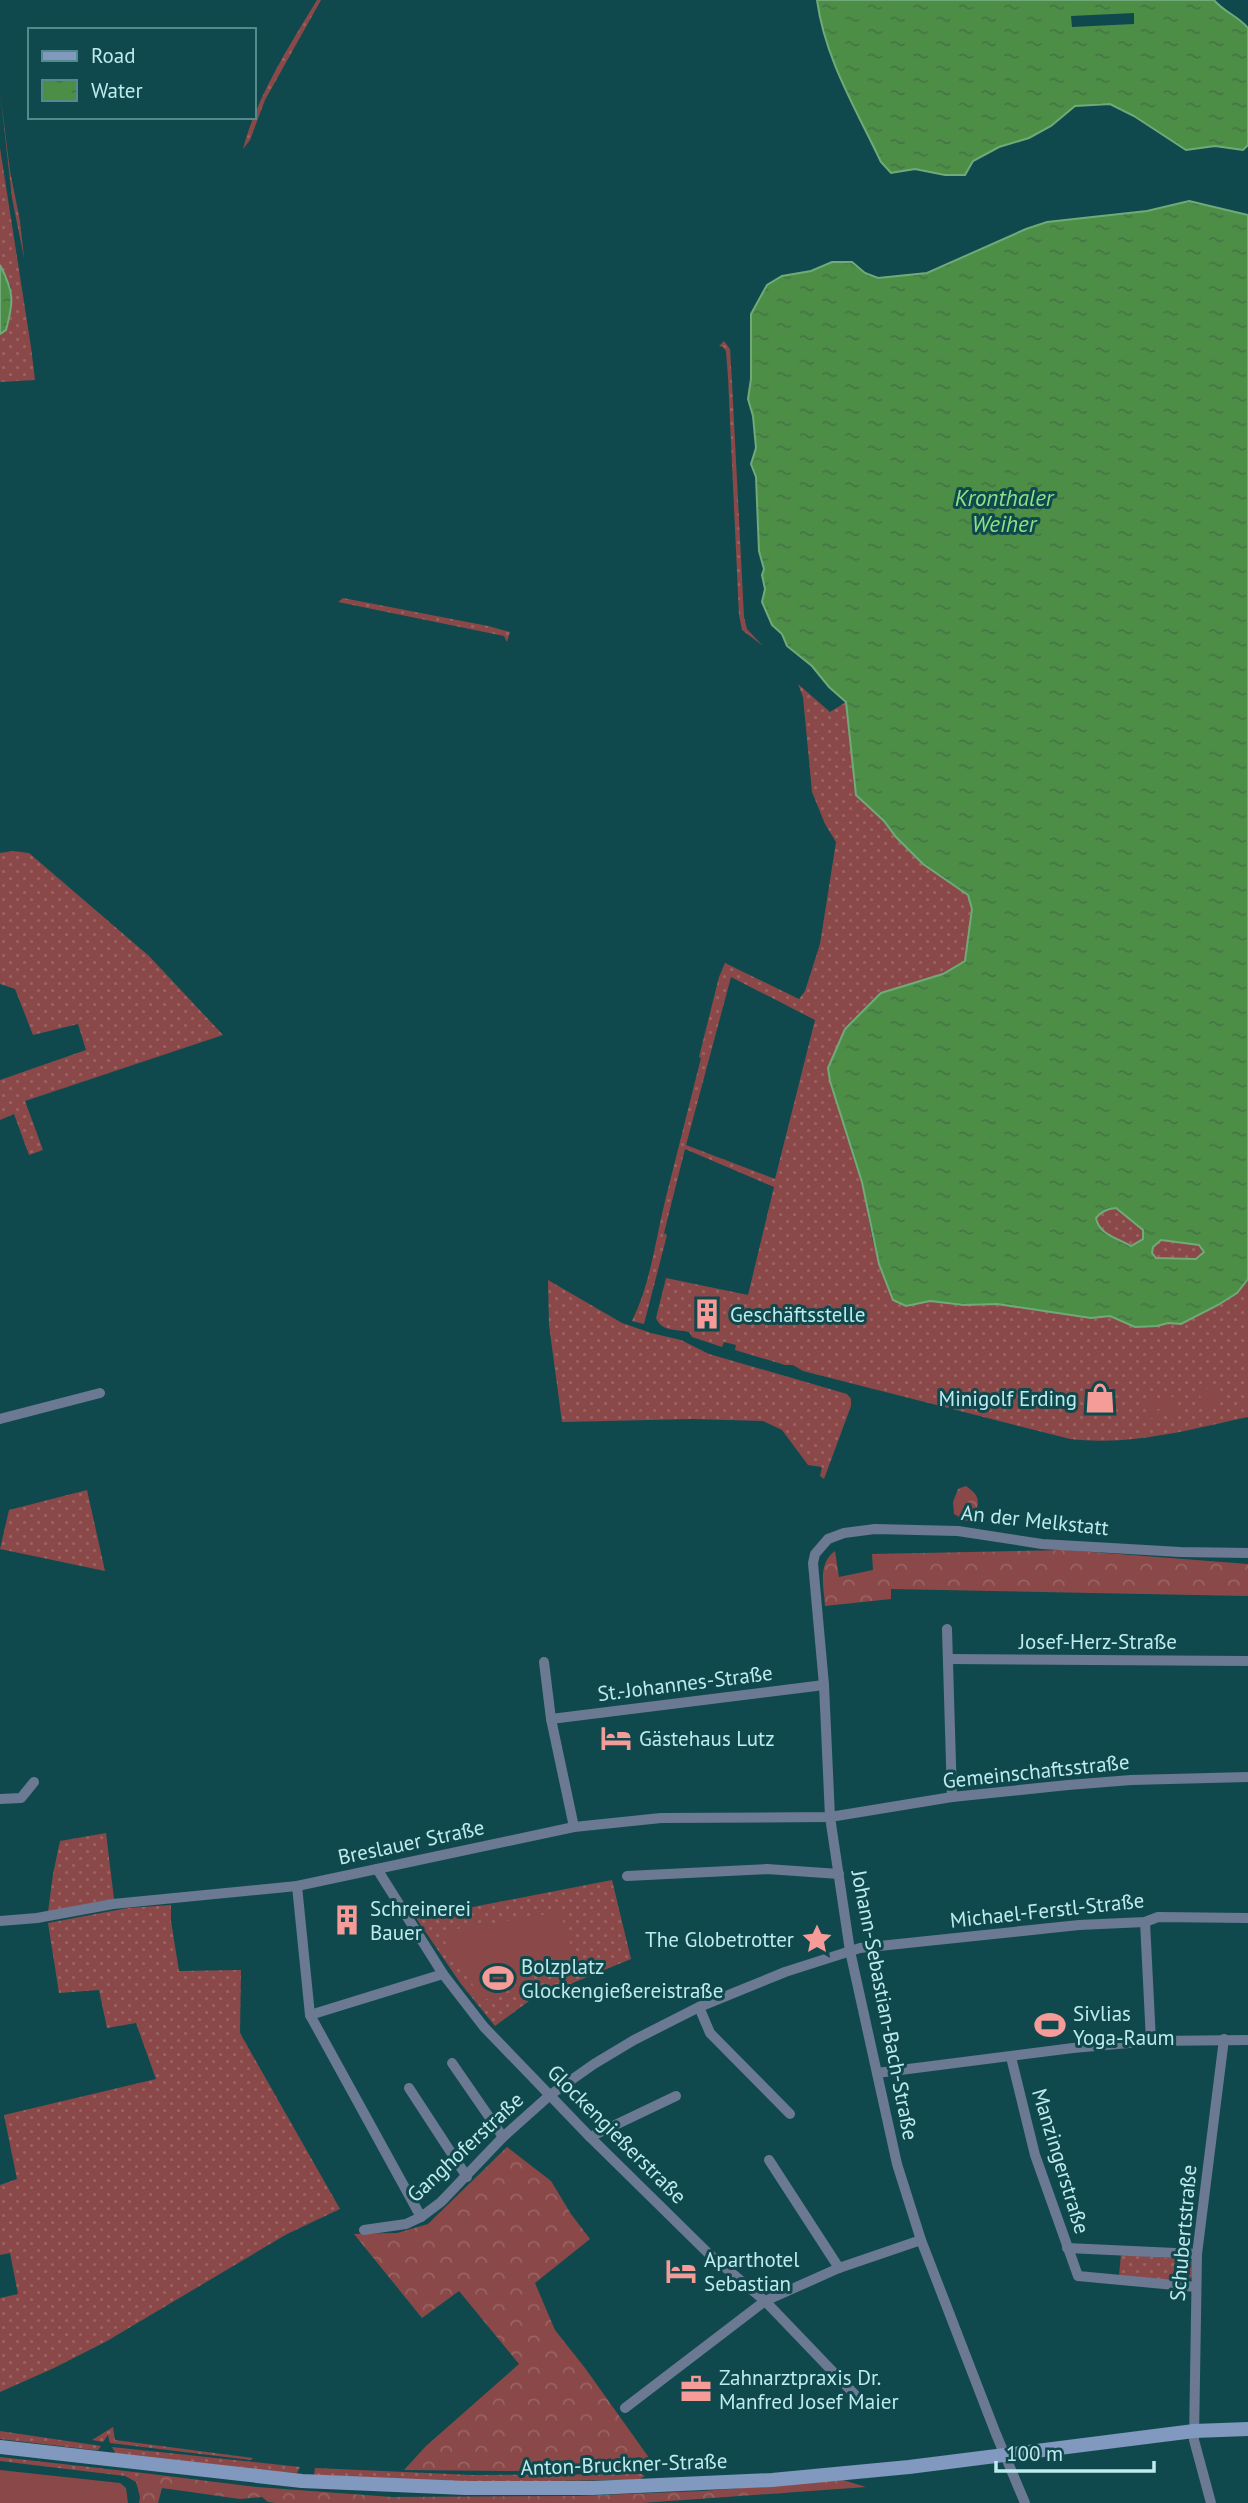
<svg xmlns="http://www.w3.org/2000/svg" width="1248" height="2503" viewBox="0 0 1248 2503" font-family="'PT Sans',sans-serif">
	<defs>
		<pattern id="grass-dots" width="8" height="8" patternUnits="userSpaceOnUse" patternTransform="scale(1.75)"><rect width="8" height="8" fill="#8a4948"/><path d="M2 2h.1M6 6h.1" fill="none" stroke="#996363" stroke-width="1.8" stroke-linecap="round"/></pattern>
		<pattern id="forest-crowns" width="20" height="18" patternUnits="userSpaceOnUse" patternTransform="scale(1.75)"><rect width="20" height="18" fill="#8a4948"/><path d="M2 6a3 3 0 1 1 6 0M12 15a3 3 0 1 1 6 0" fill="none" stroke="#996363"/></pattern>
		<pattern id="water-ripples" width="26" height="14" patternUnits="userSpaceOnUse" patternTransform="scale(1.75)"><rect width="26" height="14" fill="#4d8e46"/><path d="M2 4q2-2 4 0t4 0M15 11q2-2 4 0t4 0" fill="none" stroke="#467546"/></pattern>
	</defs>
	<rect width="100%" height="100%" fill="#10494d"/>
	<g fill="url(#grass-dots)" fill-rule="evenodd">
		<path d="M317 0H321L265 100 250 140 243 149C257 96 289 46 317 0Z"/>
		<polygon points="0,91 10,171 20,221 24,258 12,198"/>
		<polygon points="0,148 31,347 35,380 0,382 0,334 6,330 11,311 11,287 0,265"/>
		<polygon points="724,341 730,349 732,383 744,617 747,629 763,646 742,630 739,615 728,377 726,351 723,347 719,346"/>
		<polygon points="343,598 488,626 510,632 507,642 504,636 338,602"/>
		<path d="M798 684 830 712 846 702 856 795 884 821 896 837 923 864 968 895 972 909 965 961 943 974 881 993 845 1029 862 1182 872 1238 885 1281 907 1306 930 1301 964 1305 997 1304 1091 1318 1110 1316 1122 1322 1157 1326 1168 1323 1181 1324 1218 1305 1237 1293 1248 1279V1417C1188 1430 1131 1446 1070 1439L803 1371 793 1365H785L735 1350 736 1345 724 1342 722 1347 692 1337 689 1332C676 1329 662 1332 656 1318L666 1278 748 1295 774 1187 685 1149 664 1233 667 1235 644 1324 632 1321C651 1282 655 1242 665 1201 677 1153 689 1106 701 1058L699 1057 719 977 725 963 799 999 805 991 820 944 836 842 825 824 812 792 803 697ZM731 977 815 1020 775 1179 686 1145Z"/>
		<polygon points="13,851 29,853 149,956 223,1035 25,1101 43,1150 29,1155 14,1114 0,1120 0,1080 86,1050 78,1024 33,1035 15,989 0,984 0,853"/>
		<path d="M1116 1208 1143 1230V1239L1131 1246C1118 1238 1099 1235 1096 1218 1102 1211 1107 1209 1116 1208Z"/>
		<polygon points="1161,1240 1199,1245 1204,1252 1197,1259 1155,1258 1152,1253 1153,1247"/>
		<polygon points="548,1280 622,1323 651,1333 681,1340 709,1354 847,1394 851,1399 851,1406 824,1479 820,1476 822,1467 808,1465 782,1430 763,1421 692,1419 562,1422 549,1325"/>
		<polygon points="87,1490 105,1571 0,1549 9,1510"/>
		<polygon points="106,1833 114,1899 48,1912 53,1874 60,1841"/>
		<polygon points="612,1880 631,1959 529,2001 495,2026 461,1984 416,1918"/>
		<polygon points="171,1905 171,1921 179,1971 241,1970 240,2033 340,2209 287,2234 107,2341 54,2368 0,2392 0,2298 18,2294 10,2253 0,2255 0,2185 17,2179 4,2115 156,2079 136,2023 107,2028 99,1990 59,1993 48,1923 128,1908"/>
		<polygon points="1121,2254 1193,2260 1192,2277 1185,2281 1119,2276"/>
		<polygon points="113,2427 115,2440 253,2458 251,2460 234,2458 110,2443 108,2435 103,2442 92,2440"/>
		<polygon points="0,2431 101,2446 98,2450 94,2450 0,2439"/>
		<polygon points="112,2447 300,2467 297,2473 263,2471 116,2454"/>
		<polygon points="0,2457 143,2473 136,2482 125,2476 0,2461"/>
		<polygon points="315,2468 472,2475 641,2474 645,2476 640,2479 626,2480 467,2482 314,2475"/>
	</g>
	<g fill="url(#forest-crowns)">
		<path d="M966 1486C982 1497 979 1503 973 1520L966 1521 954 1514 953 1502 958 1489Z"/>
		<path d="M1066 1550 1248 1564V1596L891 1589V1599L825 1606C824 1587 817 1564 835 1551L839 1577 873 1570 872 1554Z"/>
		<polygon points="507,2147 551,2181 571,2214 590,2239 535,2283 555,2330 585,2368 657,2469 514,2471 404,2470 426,2446 519,2364 459,2291 422,2318 354,2234 397,2233 428,2224"/>
		<polygon points="143,2473 257,2487 392,2497 577,2496 703,2491 843,2480 866,2487 642,2503 276,2503 268,2502 262,2497 240,2499 162,2488 158,2503 139,2503 140,2497 136,2482"/>
	</g>
	<g fill="#8a4948">
		<polygon points="1218,1386 1222,1402 1203,1406 1199,1391"/>
		<polygon points="1177,1396 1178,1403 1145,1410 1144,1404"/>
		<polygon points="1180,1406 1181,1412 1148,1419 1147,1413"/>
		<polygon points="560,1912 574,1956 483,2001 439,1932"/>
		<polygon points="0,2470 120,2483 126,2488 128,2503 0,2503"/>
	</g>
	<g fill="url(#water-ripples)" stroke="#6faa78" stroke-width="2" fill-rule="evenodd">
		<path d="M817 0H1214C1224 12 1238 16 1248 28V145L1243 150 1215 146 1186 150 1134 116 1110 104 1075 106 1051 126 1029 138 999 147 973 161 965 175H945L915 169 891 173 881 162C856 109 825 59 817 0Z"/>
		<path d="M1189 201 1248 215V1279L1237 1293 1218 1305 1181 1324 1168 1323 1157 1326 1135 1327 1110 1316 1091 1318 997 1304 964 1305 930 1301 906 1306 893 1300 879 1264 862 1182 830 1081 828 1068 845 1029 881 993 943 974 965 961 972 909 968 895 923 864 896 837 884 821 856 795 846 702 829 687 812 666 787 646 782 634 772 625 762 602 765 589 762 575 764 569 759 551 756 477 751 464 756 448 753 416 748 399 751 379V314L767 285 782 276 811 271 832 262H852L865 273 878 278 927 273 1026 229 1047 222 1147 211ZM1116 1208 1143 1230V1239L1131 1246C1118 1238 1099 1235 1096 1218 1102 1211 1107 1209 1116 1208ZM1161 1240 1199 1245 1204 1252 1196 1259 1156 1258 1152 1253 1153 1247Z"/>
		<path d="M0 265C14 292 14 301 6 330L0 334Z"/>
	</g>
	<polygon fill="#10494d" points="1134,13 1134,24 1072,27 1071,16"/>
	<g fill="none" stroke-linecap="round" stroke-linejoin="round">
		<g stroke="#6b7992" stroke-width="10">
			<polyline points="0,1419 100,1393"/>
			<polyline points="947,1629 952,1797"/>
			<polyline points="949,1659 1248,1661"/>
			<polyline points="544,1662 551,1719 574,1827"/>
			<polyline points="551,1719 824,1685"/>
			<polyline points="0,1799 21,1798 34,1782"/>
			<polyline points="377,1869 443,1974 484,2027 590,2137 708,2253 765,2301 860,2400"/>
			<polyline points="627,1876 767,1869 839,1874"/>
			<polyline points="297,1886 310,2015 421,2217"/>
			<polyline points="0,1921 37,1918 113,1904 297,1886 574,1827 661,1818 830,1817 952,1797 1068,1785 1131,1780 1248,1777"/>
			<polyline points="1145,1922 1151,2041"/>
			<polyline points="699,2007 710,2033 790,2114"/>
			<polyline points="310,2015 443,1974"/>
			<polyline points="1011,2057 1035,2155 1078,2276 1196,2287"/>
			<polyline points="452,2063 503,2137"/>
			<polyline points="877,2073 1073,2048 1151,2041 1248,2040"/>
			<polyline points="409,2088 467,2177"/>
			<polyline points="590,2137 676,2096"/>
			<polyline points="769,2160 839,2268"/>
			<polyline points="364,2230 406,2224 421,2217 441,2202 503,2137 550,2095 594,2064 634,2040 699,2007 785,1972 860,1948 1079,1925 1145,1922 1158,1917 1248,1918"/>
			<polyline points="1067,2248 1197,2254"/>
			<polyline points="625,2408 765,2301 839,2268 921,2240"/>
			<polyline points="1025,2503 996,2434 921,2240 897,2164 850,1951 830,1817 824,1685 813,1563 815,1554 828,1539 844,1533 875,1529 958,1531 1042,1544 1180,1552 1248,1553"/>
			<polyline points="1211,2503 1194,2440 1197,2254 1224,2039"/>
		</g>
		<polyline stroke="#8198bf" stroke-width="14" points="0,2447 302,2481 465,2488 593,2488 772,2480 909,2467 1194,2431 1248,2429"/>
	</g>
	<defs>
		<g id="building-bare" transform="scale(2.415)"><path d="M-4-6H4V6H1V3H-1V6H-4ZM-2.5-4.3h1.7v1.8h-1.7ZM.8-4.3h1.7v1.8H.8ZM-2.5-1h1.7V.8h-1.7ZM.8-1h1.7V.8H.8Z" fill="#f59b98" stroke="#10494d" stroke-width="2.5" paint-order="stroke"/></g>
		<g id="shop-bare" transform="scale(2.415)"><path d="M-5-2.5h2.3a2.7 3.5 0 0 1 5.4 0H5L5.5 6h-11ZM-1.5-2.5h3a1.5 2.3 0 0 0-3 0Z" fill="#f59b98" stroke="#10494d" stroke-width="2.5" paint-order="stroke"/></g>
		<g id="hotel-bare" transform="scale(2.415)"><path d="M-6-4.5h1.5V1H6V5H4.5V3h-9V5H-6ZM-4 0a1.8 1.8 0 1 1 3.6 0ZM.5 0V-2.5h3Q6-2.5 6 0Z" fill="#f59b98" stroke="#10494d" stroke-width="2.5" paint-order="stroke"/></g>
		<g id="sight-bare" transform="scale(2.415)"><path d="M0-6L1.8-2.2L6-1.7L2.9 1.2L3.7 5.4L0 3.3L-3.7 5.4L-2.9 1.2L-6-1.7L-1.8-2.2Z" fill="#f59b98" stroke="#10494d" stroke-width="2.5" paint-order="stroke"/></g>
		<g id="stadium-bare" transform="scale(2.415)"><path d="M0-5a6.5 5 0 1 0 0 10a6.5 5 0 1 0 0-10ZM-3.5-1.8h7v3.6h-7Z" fill="#f59b98" stroke="#10494d" stroke-width="2.5" paint-order="stroke"/></g>
		<g id="office-bare" transform="scale(2.415)"><path d="M-6-3h4V-5.5h4V-3h4V5H-6ZM-1-4.5V-3h2v-1.5ZM-6 0V1H6V0Z" fill="#f59b98" stroke="#10494d" stroke-width="2.5" paint-order="stroke"/></g>
	</defs>
	<g fill-rule="evenodd">
		<use href="#building-bare" x="707" y="1314"/>
		<use href="#shop-bare" x="1100" y="1398"/>
		<use href="#hotel-bare" x="616" y="1738"/>
		<use href="#building-bare" x="347" y="1920"/>
		<use href="#sight-bare" x="817" y="1939"/>
		<use href="#stadium-bare" x="498" y="1978"/>
		<use href="#stadium-bare" x="1050" y="2025"/>
		<use href="#hotel-bare" x="681" y="2271"/>
		<use href="#office-bare" x="696" y="2389"/>
	</g>
	<g text-anchor="middle" dominant-baseline="central" stroke-width="6" stroke-linejoin="round" paint-order="stroke">
		<g font-size="21" fill="#bdebee" stroke="#10494d" text-anchor="start">
			<text x="730" y="1314">Geschäftsstelle</text>
			<text x="1077" y="1398" text-anchor="end">Minigolf Erding</text>
			<text x="639" y="1738">Gästehaus Lutz</text>
			<text x="370" y="1908">Schreinerei<tspan x="370" dy="24">Bauer</tspan></text>
			<text x="794" y="1939" text-anchor="end">The Globetrotter</text>
			<text x="521" y="1966">Bolzplatz<tspan x="521" dy="24">Glockengießereistraße</tspan></text>
			<text x="1073" y="2013">Sivlias<tspan x="1073" dy="24">Yoga-Raum</tspan></text>
			<text x="704" y="2259">Aparthotel<tspan x="704" dy="24">Sebastian</tspan></text>
			<text x="719" y="2377">Zahnarztpraxis Dr.<tspan x="719" dy="24">Manfred Josef Maier</tspan></text>
		</g>
		<g font-size="21" fill="#bdebee" stroke="#10494d">
			<text transform="translate(1035 1520) rotate(6)">An der Melkstatt</text>
			<text x="1098" y="1641">Josef-Herz-Straße</text>
			<text transform="translate(685 1683) rotate(-7)">St.-Johannes-Straße</text>
			<text transform="translate(1036 1771) rotate(-6)">Gemeinschaftsstraße</text>
			<text transform="translate(411 1842) rotate(-12)">Breslauer Straße</text>
			<text transform="translate(1047 1910) rotate(-6)">Michael-Ferstl-Straße</text>
			<text transform="translate(885 2005) rotate(79)">Johann-Sebastian-Bach-Straße</text>
			<text transform="translate(617 2134) rotate(45)">Glockengießerstraße</text>
			<text transform="translate(465 2147) rotate(-43)">Ganghoferstraße</text>
			<text transform="translate(1061 2161) rotate(73)">Manzingerstraße</text>
			<text transform="translate(1183 2233) rotate(-85)">Schubertstraße</text>
			<text transform="translate(624 2464) rotate(-2)">Anton-Bruckner-Straße</text>
		</g>
		<g font-size="23" font-style="italic" fill="#8ce282" stroke="#10494d">
			<text x="1004" y="497">Kronthaler<tspan x="1004" dy="26">Weiher</tspan></text>
		</g>
	</g>
	<rect x="28" y="28" width="228" height="91" fill="#10494d" stroke="#558a8d" stroke-width="2"/>
	<rect x="42" y="51" width="35" height="10" fill="#8198bf" stroke="#558a8d" stroke-width="2"/>
	<text x="91" y="63" font-size="21" fill="#bdebee">Road</text>
	<rect x="42" y="80" width="35" height="21" fill="url(#water-ripples)" stroke="#558a8d" stroke-width="2"/>
	<text x="91" y="98" font-size="21" fill="#bdebee">Water</text>
	<path d="M996 2461v10h158v-10" fill="none" stroke="#bdebee" stroke-width="3.5"/>
	<text x="1006" y="2461" font-size="21" fill="#bdebee" stroke="#10494d" stroke-width="5" paint-order="stroke">100 m</text>
</svg>
